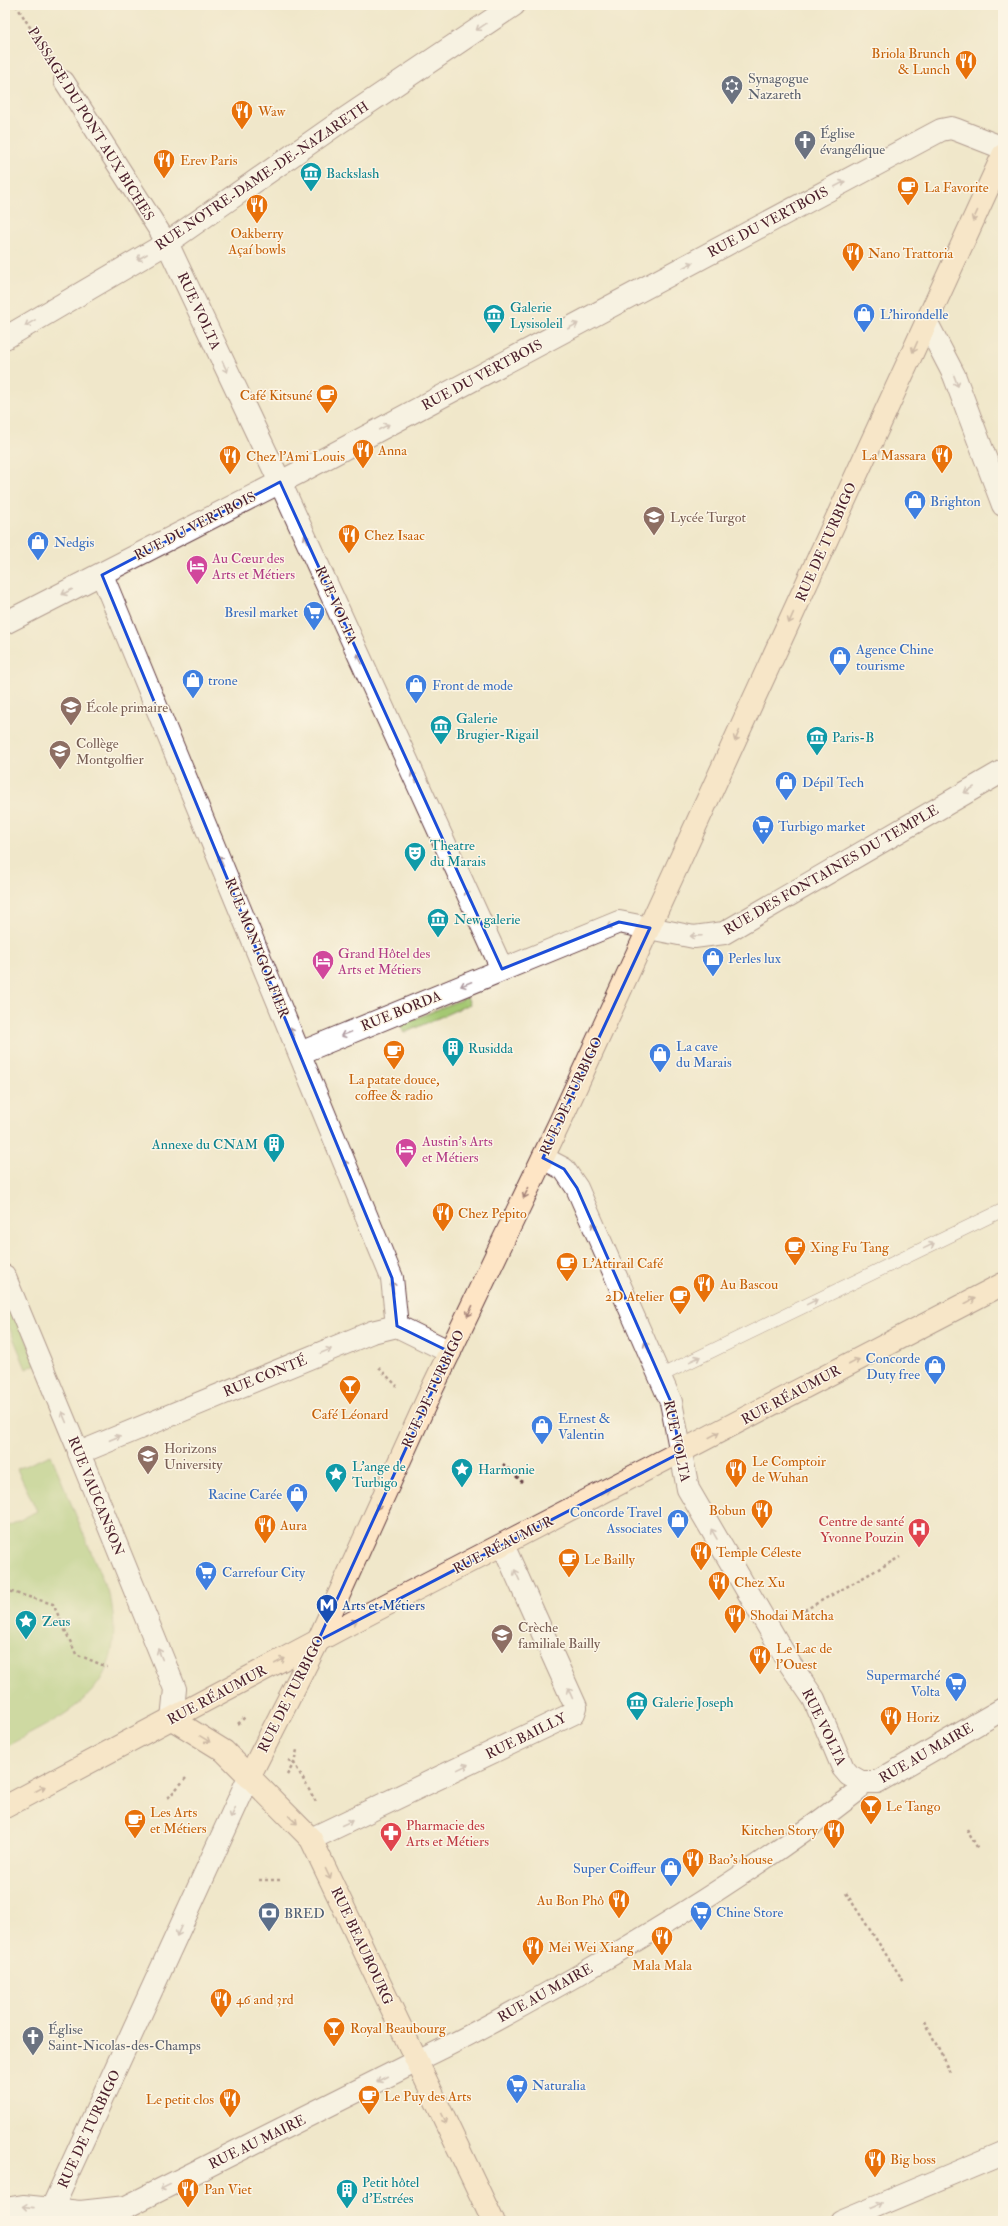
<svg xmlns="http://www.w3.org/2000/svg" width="1008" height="2226" viewBox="0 0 1008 2226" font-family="'IM FELL Double Pica',serif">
	<rect width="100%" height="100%" fill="#fcf5e5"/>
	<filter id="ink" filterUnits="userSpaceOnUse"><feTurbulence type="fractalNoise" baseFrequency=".025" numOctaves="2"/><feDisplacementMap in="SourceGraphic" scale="8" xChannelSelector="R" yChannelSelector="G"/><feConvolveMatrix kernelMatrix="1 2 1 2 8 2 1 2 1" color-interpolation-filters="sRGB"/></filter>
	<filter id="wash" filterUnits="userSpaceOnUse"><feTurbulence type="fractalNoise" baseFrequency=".012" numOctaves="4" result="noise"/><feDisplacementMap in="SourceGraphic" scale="16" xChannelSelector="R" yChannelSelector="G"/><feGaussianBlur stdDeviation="0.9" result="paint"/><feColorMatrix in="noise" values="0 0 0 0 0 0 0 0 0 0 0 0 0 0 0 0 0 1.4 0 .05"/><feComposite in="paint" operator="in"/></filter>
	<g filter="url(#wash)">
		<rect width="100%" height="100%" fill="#f0e7ca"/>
		<g fill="#a4c872" stroke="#77744e">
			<polygon points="467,997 470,1004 404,1033 400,1025"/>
			<polygon points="5,1286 36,1364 26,1369 5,1317"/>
			<path d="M51 1455 111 1600C127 1690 73 1711 5 1747V1528L37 1511 17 1469Z"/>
		</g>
	</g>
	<g filter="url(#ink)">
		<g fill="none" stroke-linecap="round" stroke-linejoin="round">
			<g stroke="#633d43" stroke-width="14">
				<polyline id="service" points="660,1376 1003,1210"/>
			</g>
			<g stroke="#633d43" stroke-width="22">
				<g id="pedestrian">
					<polyline points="64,81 167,243"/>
					<polyline points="5,1275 79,1453"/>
					<path d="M417 2061C471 2036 523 2006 575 1977 673 1921 769 1861 858 1791L861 1782"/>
				</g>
			</g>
			<g stroke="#633d43" stroke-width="24">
				<g id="minor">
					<polyline points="167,243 280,482 502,969"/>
					<polyline points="926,321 954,375 1003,505"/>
					<polyline points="5,338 167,243 337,124 514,5"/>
					<polyline points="102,575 392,1278 397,1326"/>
					<polyline points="5,623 300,472 941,130 951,128 957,130 1003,148"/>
					<polyline points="300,1053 619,922 694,937 724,933 1003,771"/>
					<polyline points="543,1158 564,1169 577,1188 671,1402 688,1489 790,1664 814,1699 843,1768 849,1775 861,1782 877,1782 1003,1709"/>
					<polyline points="172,1719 175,1689 79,1453 372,1332 397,1326 450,1352"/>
					<polyline points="311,1839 574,1713 576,1707 503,1545"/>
					<polyline points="5,2209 23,2206 80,2212 126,2207 417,2061"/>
					<polyline points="841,2221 1003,2153"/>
				</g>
			</g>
			<g stroke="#633d43" stroke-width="24">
				<polyline id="tertiary" points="46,2221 249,1777"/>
			</g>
			<g stroke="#633d43" stroke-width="24">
				<g id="secondary">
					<polyline points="172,1719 224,1751 311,1839 493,2221"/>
					<polyline points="249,1777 318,1641 432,1389 559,1124 1003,155"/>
					<polyline points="5,1807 353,1622 1003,1284"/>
				</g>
			</g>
			<g stroke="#633d43" stroke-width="2.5" stroke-dasharray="3 3" stroke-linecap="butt">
				<polyline points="16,5 50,59"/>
				<polyline points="379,1368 397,1386"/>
				<polyline points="503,1464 522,1482"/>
				<polyline points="5,1590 53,1604 76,1654 107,1667"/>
				<polyline points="794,1616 900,1557"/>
				<polyline points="238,1724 246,1716"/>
				<polyline points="288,1760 294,1763 316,1802"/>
				<polyline points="287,1775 294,1763 297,1750"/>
				<polyline points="168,1798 186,1778"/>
				<polyline points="967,1829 978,1849"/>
				<polyline points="259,1880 283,1880"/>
				<polyline points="846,1893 904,1982"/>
				<polyline points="925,2021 951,2075"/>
			</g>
			<use href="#service" stroke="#fff" stroke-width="13"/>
			<use href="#pedestrian" stroke="#fff" stroke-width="20"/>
			<use href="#minor" stroke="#fff" stroke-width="22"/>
			<use href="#tertiary" stroke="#fff" stroke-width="22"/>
			<use href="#secondary" stroke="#fee5c5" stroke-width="22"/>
		</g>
		<defs><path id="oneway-shaft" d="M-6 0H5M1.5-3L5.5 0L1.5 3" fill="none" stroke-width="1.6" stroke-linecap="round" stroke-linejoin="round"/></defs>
		<g stroke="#ae9aa0">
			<use href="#oneway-shaft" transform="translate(481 27) rotate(146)"/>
			<use href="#oneway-shaft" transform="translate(840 184) rotate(-28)"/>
			<use href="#oneway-shaft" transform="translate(142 257) rotate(150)"/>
			<use href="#oneway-shaft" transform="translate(688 265) rotate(-28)"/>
			<use href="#oneway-shaft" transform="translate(30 323) rotate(149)"/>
			<use href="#oneway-shaft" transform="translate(573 326) rotate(-28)"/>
			<use href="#oneway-shaft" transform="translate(225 367) rotate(65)"/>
			<use href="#oneway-shaft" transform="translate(956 381) rotate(69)"/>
			<use href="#oneway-shaft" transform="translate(384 427) rotate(-28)"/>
			<use href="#oneway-shaft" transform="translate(307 540) rotate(-114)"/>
			<use href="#oneway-shaft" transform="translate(67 592) rotate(153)"/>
			<use href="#oneway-shaft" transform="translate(360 659) rotate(-114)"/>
			<use href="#oneway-shaft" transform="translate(414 777) rotate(-114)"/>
			<use href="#oneway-shaft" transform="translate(969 790) rotate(150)"/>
			<use href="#oneway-shaft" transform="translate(221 861) rotate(-112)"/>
			<use href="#oneway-shaft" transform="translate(468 895) rotate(-114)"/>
			<use href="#oneway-shaft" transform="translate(612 925) rotate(158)"/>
			<use href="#oneway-shaft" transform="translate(696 936) rotate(178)"/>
			<use href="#oneway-shaft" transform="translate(466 984) rotate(158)"/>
			<use href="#oneway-shaft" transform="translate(292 1033) rotate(-113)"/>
			<use href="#oneway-shaft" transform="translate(346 1034) rotate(158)"/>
			<use href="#oneway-shaft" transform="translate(347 1166) rotate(-112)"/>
			<use href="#oneway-shaft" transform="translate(595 1228) rotate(-114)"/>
			<use href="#oneway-shaft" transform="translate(929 1246) rotate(-26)"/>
			<use href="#oneway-shaft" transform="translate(393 1287) rotate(-96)"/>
			<use href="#oneway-shaft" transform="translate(812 1302) rotate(-26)"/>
			<use href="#oneway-shaft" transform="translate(647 1347) rotate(-114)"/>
			<use href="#oneway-shaft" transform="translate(326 1351) rotate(-22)"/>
			<use href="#oneway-shaft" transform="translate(695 1359) rotate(-26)"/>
			<use href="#oneway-shaft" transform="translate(64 1417) rotate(-113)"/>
			<use href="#oneway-shaft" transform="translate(115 1438) rotate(-23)"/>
			<use href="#oneway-shaft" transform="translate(714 1534) rotate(-120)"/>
			<use href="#oneway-shaft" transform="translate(517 1575) rotate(-115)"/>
			<use href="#oneway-shaft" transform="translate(160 1654) rotate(-112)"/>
			<use href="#oneway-shaft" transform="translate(570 1693) rotate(-114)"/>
			<use href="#oneway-shaft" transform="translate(463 1767) rotate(-26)"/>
			<use href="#oneway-shaft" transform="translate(233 1813) rotate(113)"/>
			<use href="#oneway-shaft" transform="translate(347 1823) rotate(-25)"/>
			<use href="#oneway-shaft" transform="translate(179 1931) rotate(114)"/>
			<use href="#oneway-shaft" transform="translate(382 2079) rotate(153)"/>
			<use href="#oneway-shaft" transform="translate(165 2187) rotate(154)"/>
			<use href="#oneway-shaft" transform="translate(877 2206) rotate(-23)"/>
			<use href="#oneway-shaft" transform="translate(28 2207) rotate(-174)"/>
		</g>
		<g stroke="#a48278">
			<use href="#oneway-shaft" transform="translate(975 216) rotate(115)"/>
			<use href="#oneway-shaft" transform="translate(915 347) rotate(114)"/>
			<use href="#oneway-shaft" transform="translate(791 618) rotate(114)"/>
			<use href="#oneway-shaft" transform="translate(737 736) rotate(114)"/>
			<use href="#oneway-shaft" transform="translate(526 1193) rotate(115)"/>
			<use href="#oneway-shaft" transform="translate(970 1301) rotate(-28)"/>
			<use href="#oneway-shaft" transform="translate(470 1311) rotate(116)"/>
			<use href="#oneway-shaft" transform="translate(854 1362) rotate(-28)"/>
			<use href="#oneway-shaft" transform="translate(714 1435) rotate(-28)"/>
			<use href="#oneway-shaft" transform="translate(605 1492) rotate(-27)"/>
			<use href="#oneway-shaft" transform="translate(379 1504) rotate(114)"/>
			<use href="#oneway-shaft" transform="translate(352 1623) rotate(-28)"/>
			<use href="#oneway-shaft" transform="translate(280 1661) rotate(-28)"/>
			<use href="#oneway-shaft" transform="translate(205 1739) rotate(32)"/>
			<use href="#oneway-shaft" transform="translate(40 1789) rotate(-28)"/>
			<use href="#oneway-shaft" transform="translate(293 1820) rotate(43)"/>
			<use href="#oneway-shaft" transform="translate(328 1874) rotate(65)"/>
			<use href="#oneway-shaft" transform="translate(444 2118) rotate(64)"/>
		</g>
	</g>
	<path d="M0 0H1008V2226H0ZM280 482 502 969 619 922 650 928 543 1158 564 1169 577 1188 671 1402 680 1453 318 1641 450 1352 397 1326 392 1278 102 575Z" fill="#f0e7ca" fill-opacity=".55" fill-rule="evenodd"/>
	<path fill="none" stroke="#1d4ed8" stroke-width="3" stroke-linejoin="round" d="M280 482 502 969 619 922 650 928 543 1158 564 1169 577 1188 671 1402 680 1453 318 1641 450 1352 397 1326 392 1278 102 575Z"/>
	<defs>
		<g id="restaurant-pin" transform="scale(1.15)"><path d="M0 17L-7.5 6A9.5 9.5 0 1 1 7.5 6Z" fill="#e8710a" stroke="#fcf5e5"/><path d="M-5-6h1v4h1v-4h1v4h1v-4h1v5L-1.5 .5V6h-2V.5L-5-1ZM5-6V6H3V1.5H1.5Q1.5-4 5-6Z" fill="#fff"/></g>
		<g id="synagogue-pin" transform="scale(1.15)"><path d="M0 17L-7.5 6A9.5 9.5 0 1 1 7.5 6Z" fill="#6b7280" stroke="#fcf5e5"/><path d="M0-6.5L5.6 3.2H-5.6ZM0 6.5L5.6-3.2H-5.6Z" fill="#fff"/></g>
		<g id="church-pin" transform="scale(1.15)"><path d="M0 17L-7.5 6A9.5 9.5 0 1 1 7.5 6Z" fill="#6b7280" stroke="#fcf5e5"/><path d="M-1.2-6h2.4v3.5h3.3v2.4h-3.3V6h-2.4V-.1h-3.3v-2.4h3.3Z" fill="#fff"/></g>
		<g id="museum-pin" transform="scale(1.15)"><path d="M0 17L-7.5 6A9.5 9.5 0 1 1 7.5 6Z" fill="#0f9aa8" stroke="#fcf5e5"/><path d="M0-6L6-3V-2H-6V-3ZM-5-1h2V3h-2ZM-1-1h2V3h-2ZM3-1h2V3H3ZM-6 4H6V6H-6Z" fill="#fff"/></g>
		<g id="cafe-pin" transform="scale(1.15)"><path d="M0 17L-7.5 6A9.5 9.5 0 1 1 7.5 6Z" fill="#e8710a" stroke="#fcf5e5"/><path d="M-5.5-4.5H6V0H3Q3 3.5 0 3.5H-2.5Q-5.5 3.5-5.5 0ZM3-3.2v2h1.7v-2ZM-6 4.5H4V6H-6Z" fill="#fff"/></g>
		<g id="shop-pin" transform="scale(1.15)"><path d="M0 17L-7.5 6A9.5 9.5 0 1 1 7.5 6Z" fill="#3f7fe0" stroke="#fcf5e5"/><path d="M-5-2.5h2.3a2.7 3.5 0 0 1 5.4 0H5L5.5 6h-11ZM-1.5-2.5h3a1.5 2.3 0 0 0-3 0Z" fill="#fff"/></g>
		<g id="school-pin" transform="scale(1.15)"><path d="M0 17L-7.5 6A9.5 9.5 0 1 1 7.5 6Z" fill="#8d6e63" stroke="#fcf5e5"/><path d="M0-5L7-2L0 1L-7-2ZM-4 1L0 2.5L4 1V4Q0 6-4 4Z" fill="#fff"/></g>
		<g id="hotel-pin" transform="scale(1.15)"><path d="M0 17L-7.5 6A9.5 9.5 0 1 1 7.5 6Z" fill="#d1479c" stroke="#fcf5e5"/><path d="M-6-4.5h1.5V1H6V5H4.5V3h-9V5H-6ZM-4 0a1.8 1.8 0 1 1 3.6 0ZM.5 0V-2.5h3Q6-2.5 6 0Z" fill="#fff"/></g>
		<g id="supermarket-pin" transform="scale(1.15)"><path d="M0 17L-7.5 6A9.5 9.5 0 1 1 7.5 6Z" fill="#3f7fe0" stroke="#fcf5e5"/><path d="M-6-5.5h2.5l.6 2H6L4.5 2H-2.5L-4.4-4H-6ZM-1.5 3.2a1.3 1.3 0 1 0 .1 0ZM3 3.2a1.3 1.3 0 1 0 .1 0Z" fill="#fff"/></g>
		<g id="theatre-pin" transform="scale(1.15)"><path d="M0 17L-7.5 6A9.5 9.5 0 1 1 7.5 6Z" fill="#0f9aa8" stroke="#fcf5e5"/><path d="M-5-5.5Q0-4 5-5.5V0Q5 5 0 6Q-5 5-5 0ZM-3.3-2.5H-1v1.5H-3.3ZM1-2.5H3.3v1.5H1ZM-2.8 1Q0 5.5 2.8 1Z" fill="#fff"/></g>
		<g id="building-pin" transform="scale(1.15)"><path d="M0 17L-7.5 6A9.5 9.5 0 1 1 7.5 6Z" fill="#0f9aa8" stroke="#fcf5e5"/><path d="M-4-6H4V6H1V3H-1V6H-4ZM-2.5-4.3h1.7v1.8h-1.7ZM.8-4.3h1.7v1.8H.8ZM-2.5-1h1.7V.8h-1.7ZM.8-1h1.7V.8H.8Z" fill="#fff"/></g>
		<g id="bar-pin" transform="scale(1.15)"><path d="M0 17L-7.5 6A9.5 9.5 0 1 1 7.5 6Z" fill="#e8710a" stroke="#fcf5e5"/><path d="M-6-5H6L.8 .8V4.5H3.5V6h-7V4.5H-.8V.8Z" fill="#fff"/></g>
		<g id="university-pin" transform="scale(1.15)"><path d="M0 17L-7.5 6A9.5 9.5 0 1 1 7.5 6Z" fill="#8d6e63" stroke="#fcf5e5"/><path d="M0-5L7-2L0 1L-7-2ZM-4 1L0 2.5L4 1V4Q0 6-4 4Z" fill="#fff"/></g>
		<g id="sight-pin" transform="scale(1.15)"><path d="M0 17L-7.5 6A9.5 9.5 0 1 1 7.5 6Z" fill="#0f9aa8" stroke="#fcf5e5"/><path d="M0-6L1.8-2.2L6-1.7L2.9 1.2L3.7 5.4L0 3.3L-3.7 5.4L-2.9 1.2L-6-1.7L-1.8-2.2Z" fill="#fff"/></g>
		<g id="hospital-pin" transform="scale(1.15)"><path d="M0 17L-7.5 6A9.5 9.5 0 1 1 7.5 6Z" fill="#e0444e" stroke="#fcf5e5"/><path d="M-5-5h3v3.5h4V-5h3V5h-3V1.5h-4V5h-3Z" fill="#fff"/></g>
		<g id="metro-pin" transform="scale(1.15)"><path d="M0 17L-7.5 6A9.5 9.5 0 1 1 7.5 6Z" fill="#1a4fb4" stroke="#fcf5e5"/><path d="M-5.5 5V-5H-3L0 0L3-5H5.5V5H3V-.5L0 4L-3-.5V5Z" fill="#fff"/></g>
		<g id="pharmacy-pin" transform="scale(1.15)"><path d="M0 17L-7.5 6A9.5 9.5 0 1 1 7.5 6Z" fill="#e0444e" stroke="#fcf5e5"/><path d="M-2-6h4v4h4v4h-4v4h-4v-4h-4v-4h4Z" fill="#fff"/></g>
		<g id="bank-pin" transform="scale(1.15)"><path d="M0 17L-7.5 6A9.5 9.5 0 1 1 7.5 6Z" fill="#5c6f8a" stroke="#fcf5e5"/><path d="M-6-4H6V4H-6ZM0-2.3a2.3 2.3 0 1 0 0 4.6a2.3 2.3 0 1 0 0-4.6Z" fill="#fff"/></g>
	</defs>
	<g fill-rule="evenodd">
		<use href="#restaurant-pin" x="966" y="61"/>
		<use href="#synagogue-pin" x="732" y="86"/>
		<use href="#restaurant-pin" x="242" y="111"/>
		<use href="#church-pin" x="805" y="141"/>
		<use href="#restaurant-pin" x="164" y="160"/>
		<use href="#museum-pin" x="311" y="173"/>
		<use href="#cafe-pin" x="908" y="187"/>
		<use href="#restaurant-pin" x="257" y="205"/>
		<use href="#restaurant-pin" x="853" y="253"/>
		<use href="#shop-pin" x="864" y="314"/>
		<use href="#museum-pin" x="494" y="315"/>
		<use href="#cafe-pin" x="327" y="395"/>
		<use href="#restaurant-pin" x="363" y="450"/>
		<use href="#restaurant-pin" x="942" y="455"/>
		<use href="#restaurant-pin" x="230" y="456"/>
		<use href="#shop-pin" x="915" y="501"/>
		<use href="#school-pin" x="654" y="517"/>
		<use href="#restaurant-pin" x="349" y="535"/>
		<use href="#shop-pin" x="38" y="542"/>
		<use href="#hotel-pin" x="197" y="566"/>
		<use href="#supermarket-pin" x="314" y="612"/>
		<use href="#shop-pin" x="840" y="657"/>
		<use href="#shop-pin" x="193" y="680"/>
		<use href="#shop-pin" x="416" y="685"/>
		<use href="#school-pin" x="71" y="707"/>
		<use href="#museum-pin" x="441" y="726"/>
		<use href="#museum-pin" x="817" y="737"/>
		<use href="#school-pin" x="60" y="751"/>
		<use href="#shop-pin" x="786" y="782"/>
		<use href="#supermarket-pin" x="763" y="826"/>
		<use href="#theatre-pin" x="415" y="853"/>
		<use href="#museum-pin" x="438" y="919"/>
		<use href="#shop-pin" x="713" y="958"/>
		<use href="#hotel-pin" x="323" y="961"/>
		<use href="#building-pin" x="453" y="1048"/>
		<use href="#cafe-pin" x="394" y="1051"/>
		<use href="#shop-pin" x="660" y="1054"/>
		<use href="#building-pin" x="274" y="1144"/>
		<use href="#hotel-pin" x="406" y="1149"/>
		<use href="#restaurant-pin" x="443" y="1213"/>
		<use href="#cafe-pin" x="795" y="1247"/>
		<use href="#cafe-pin" x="567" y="1263"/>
		<use href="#restaurant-pin" x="704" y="1284"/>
		<use href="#cafe-pin" x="680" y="1296"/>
		<use href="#shop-pin" x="935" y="1366"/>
		<use href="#bar-pin" x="350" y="1386"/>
		<use href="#shop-pin" x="542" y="1426"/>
		<use href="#university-pin" x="148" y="1456"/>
		<use href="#sight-pin" x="462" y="1469"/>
		<use href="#restaurant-pin" x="736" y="1469"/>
		<use href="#sight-pin" x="336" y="1474"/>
		<use href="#shop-pin" x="297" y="1494"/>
		<use href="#restaurant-pin" x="762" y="1510"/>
		<use href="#shop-pin" x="678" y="1520"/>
		<use href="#restaurant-pin" x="265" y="1525"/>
		<use href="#hospital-pin" x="919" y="1529"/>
		<use href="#restaurant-pin" x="701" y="1552"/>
		<use href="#cafe-pin" x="569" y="1559"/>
		<use href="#supermarket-pin" x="206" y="1572"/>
		<use href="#restaurant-pin" x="719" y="1582"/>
		<use href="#metro-pin" x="327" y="1605"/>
		<use href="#restaurant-pin" x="735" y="1615"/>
		<use href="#sight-pin" x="26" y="1621"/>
		<use href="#school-pin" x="502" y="1635"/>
		<use href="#restaurant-pin" x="760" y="1656"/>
		<use href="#supermarket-pin" x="956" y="1683"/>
		<use href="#museum-pin" x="637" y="1702"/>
		<use href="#restaurant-pin" x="891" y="1717"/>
		<use href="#bar-pin" x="871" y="1806"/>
		<use href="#cafe-pin" x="135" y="1820"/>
		<use href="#restaurant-pin" x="834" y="1830"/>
		<use href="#pharmacy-pin" x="391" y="1833"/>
		<use href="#restaurant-pin" x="693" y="1859"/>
		<use href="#shop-pin" x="671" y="1868"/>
		<use href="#restaurant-pin" x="619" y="1900"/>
		<use href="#supermarket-pin" x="701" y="1912"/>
		<use href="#bank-pin" x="269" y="1913"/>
		<use href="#restaurant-pin" x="662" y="1937"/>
		<use href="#restaurant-pin" x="533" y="1947"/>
		<use href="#restaurant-pin" x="221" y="1999"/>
		<use href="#bar-pin" x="334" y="2028"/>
		<use href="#church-pin" x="33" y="2037"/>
		<use href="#supermarket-pin" x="517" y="2085"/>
		<use href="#cafe-pin" x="369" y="2096"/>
		<use href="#restaurant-pin" x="230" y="2099"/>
		<use href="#restaurant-pin" x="875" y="2159"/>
		<use href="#restaurant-pin" x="188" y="2189"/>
		<use href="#building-pin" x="347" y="2190"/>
	</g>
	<g text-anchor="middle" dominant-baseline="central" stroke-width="3" stroke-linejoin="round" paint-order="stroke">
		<g font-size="14" fill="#c56008" stroke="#fcf5e5" text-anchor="start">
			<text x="950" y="53" text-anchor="end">Briola Brunch<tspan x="950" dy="16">&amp; Lunch</tspan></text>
			<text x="258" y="111">Waw</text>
			<text x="180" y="160">Erev Paris</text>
			<text x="924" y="187">La Favorite</text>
			<text x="257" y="233" text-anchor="middle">Oakberry<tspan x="257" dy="16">Açaí bowls</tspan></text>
			<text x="868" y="253">Nano Trattoria</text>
			<text x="312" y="395" text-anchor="end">Café Kitsuné</text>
			<text x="378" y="450">Anna</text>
			<text x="926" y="455" text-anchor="end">La Massara</text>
			<text x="246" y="456">Chez l'Ami Louis</text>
			<text x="364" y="535">Chez Isaac</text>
			<text x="394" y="1079" text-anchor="middle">La patate douce,<tspan x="394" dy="16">coffee &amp; radio</tspan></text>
			<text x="458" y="1213">Chez Pepito</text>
			<text x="810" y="1247">Xing Fu Tang</text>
			<text x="582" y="1263">L'Attirail Café</text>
			<text x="720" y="1284">Au Bascou</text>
			<text x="664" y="1296" text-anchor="end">2D Atelier</text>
			<text x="350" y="1414" text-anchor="middle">Café Léonard</text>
			<text x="752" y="1461">Le Comptoir<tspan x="752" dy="16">de Wuhan</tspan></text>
			<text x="746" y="1510" text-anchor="end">Bobun</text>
			<text x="280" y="1525">Aura</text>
			<text x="716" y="1552">Temple Céleste</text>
			<text x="584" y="1559">Le Bailly</text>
			<text x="734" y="1582">Chez Xu</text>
			<text x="750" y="1615">Shodai Matcha</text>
			<text x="776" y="1648">Le Lac de<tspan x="776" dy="16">l'Ouest</tspan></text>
			<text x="906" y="1717">Horiz</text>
			<text x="886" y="1806">Le Tango</text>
			<text x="150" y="1812">Les Arts<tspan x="150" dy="16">et Métiers</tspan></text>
			<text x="818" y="1830" text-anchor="end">Kitchen Story</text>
			<text x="708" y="1859">Bao's house</text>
			<text x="604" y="1900" text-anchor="end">Au Bon Phô</text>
			<text x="548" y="1947">Mei Wei Xiang</text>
			<text x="662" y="1965" text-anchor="middle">Mala Mala</text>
			<text x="236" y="1999">46 and 3rd</text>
			<text x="350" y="2028">Royal Beaubourg</text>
			<text x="384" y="2096">Le Puy des Arts</text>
			<text x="214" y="2099" text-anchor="end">Le petit clos</text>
			<text x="890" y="2159">Big boss</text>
			<text x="204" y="2189">Pan Viet</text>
		</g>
		<g font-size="14" fill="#5b616d" stroke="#fcf5e5" text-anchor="start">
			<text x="748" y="78">Synagogue<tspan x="748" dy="16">Nazareth</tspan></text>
			<text x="820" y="133">Église<tspan x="820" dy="16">évangélique</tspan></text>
			<text x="48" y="2029">Église<tspan x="48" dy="16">Saint-Nicolas-des-Champs</tspan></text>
		</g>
		<g font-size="14" fill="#4a1f2b" stroke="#fcf5e5">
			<text transform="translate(91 124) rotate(58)">PASSAGE DU PONT AUX BICHES</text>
			<text transform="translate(262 176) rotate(-34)">RUE NOTRE-DAME-DE-NAZARETH</text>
			<text transform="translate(768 222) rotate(-28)">RUE DU VERTBOIS</text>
			<text transform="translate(199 311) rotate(65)">RUE VOLTA</text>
			<text transform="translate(482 375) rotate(-28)">RUE DU VERTBOIS</text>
			<text transform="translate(195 526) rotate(-27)">RUE DU VERTBOIS</text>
			<text transform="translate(826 542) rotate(-66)">RUE DE TURBIGO</text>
			<text transform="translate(336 605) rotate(66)">RUE VOLTA</text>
			<text transform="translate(831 870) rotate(-30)">RUE DES FONTAINES DU TEMPLE</text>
			<text transform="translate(257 948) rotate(68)">RUE MONTGOLFIER</text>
			<text transform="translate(401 1011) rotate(-22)">RUE BORDA</text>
			<text transform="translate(571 1096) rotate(-65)">RUE DE TURBIGO</text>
			<text transform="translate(265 1376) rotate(-22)">RUE CONTÉ</text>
			<text transform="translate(433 1389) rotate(-65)">RUE DE TURBIGO</text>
			<text transform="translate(791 1395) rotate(-28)">RUE RÉAUMUR</text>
			<text transform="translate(677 1441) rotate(78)">RUE VOLTA</text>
			<text transform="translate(96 1496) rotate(68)">RUE VAUCANSON</text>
			<text transform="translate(503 1545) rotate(-27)">RUE RÉAUMUR</text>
			<text transform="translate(291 1694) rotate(-63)">RUE DE TURBIGO</text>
			<text transform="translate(217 1695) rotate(-28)">RUE RÉAUMUR</text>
			<text transform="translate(824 1727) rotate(64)">RUE VOLTA</text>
			<text transform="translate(526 1736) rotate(-26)">RUE BAILLY</text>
			<text transform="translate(926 1753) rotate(-30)">RUE AU MAIRE</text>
			<text transform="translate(362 1946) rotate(65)">RUE BEAUBOURG</text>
			<text transform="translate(545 1993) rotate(-29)">RUE AU MAIRE</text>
			<text transform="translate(89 2129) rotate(-65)">RUE DE TURBIGO</text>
			<text transform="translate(257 2142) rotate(-26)">RUE AU MAIRE</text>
		</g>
		<g font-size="14" fill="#0d838f" stroke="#fcf5e5" text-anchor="start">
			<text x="326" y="173">Backslash</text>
			<text x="510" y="307">Galerie<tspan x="510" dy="16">Lysisoleil</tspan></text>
			<text x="456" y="718">Galerie<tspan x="456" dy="16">Brugier-Rigail</tspan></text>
			<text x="832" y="737">Paris-B</text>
			<text x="430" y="845">Theatre<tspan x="430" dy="16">du Marais</tspan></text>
			<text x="454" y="919">New galerie</text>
			<text x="468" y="1048">Rusidda</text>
			<text x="258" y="1144" text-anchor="end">Annexe du CNAM</text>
			<text x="352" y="1466">L'ange de<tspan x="352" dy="16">Turbigo</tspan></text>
			<text x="478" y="1469">Harmonie</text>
			<text x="42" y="1621">Zeus</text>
			<text x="652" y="1702">Galerie Joseph</text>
			<text x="362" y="2182">Petit hôtel<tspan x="362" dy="16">d'Estrées</tspan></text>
		</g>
		<g font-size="14" fill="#366cbe" stroke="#fcf5e5" text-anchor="start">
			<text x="880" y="314">L'hirondelle</text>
			<text x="930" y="501">Brighton</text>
			<text x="54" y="542">Nedgis</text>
			<text x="298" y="612" text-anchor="end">Bresil market</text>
			<text x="856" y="649">Agence Chine<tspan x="856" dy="16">tourisme</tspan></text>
			<text x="208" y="680">trone</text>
			<text x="432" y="685">Front de mode</text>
			<text x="802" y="782">Dépil Tech</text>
			<text x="778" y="826">Turbigo market</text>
			<text x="728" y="958">Perles lux</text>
			<text x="676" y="1046">La cave<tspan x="676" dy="16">du Marais</tspan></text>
			<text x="920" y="1358" text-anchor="end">Concorde<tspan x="920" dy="16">Duty free</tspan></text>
			<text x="558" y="1418">Ernest &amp;<tspan x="558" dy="16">Valentin</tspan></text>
			<text x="282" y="1494" text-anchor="end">Racine Carée</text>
			<text x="662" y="1512" text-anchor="end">Concorde Travel<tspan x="662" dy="16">Associates</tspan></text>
			<text x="222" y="1572">Carrefour City</text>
			<text x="940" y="1675" text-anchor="end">Supermarché<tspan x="940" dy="16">Volta</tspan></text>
			<text x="656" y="1868" text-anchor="end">Super Coiffeur</text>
			<text x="716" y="1912">Chine Store</text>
			<text x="532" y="2085">Naturalia</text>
		</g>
		<g font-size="14" fill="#785e54" stroke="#fcf5e5" text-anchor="start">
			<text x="670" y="517">Lycée Turgot</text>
			<text x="86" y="707">École primaire</text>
			<text x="76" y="743">Collège<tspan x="76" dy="16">Montgolfier</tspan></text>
			<text x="164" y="1448">Horizons<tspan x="164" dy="16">University</tspan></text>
			<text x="518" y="1627">Crèche<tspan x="518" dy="16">familiale Bailly</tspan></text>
		</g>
		<g font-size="14" fill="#b23c85" stroke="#fcf5e5" text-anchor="start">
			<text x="212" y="558">Au Cœur des<tspan x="212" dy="16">Arts et Métiers</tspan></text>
			<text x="338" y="953">Grand Hôtel des<tspan x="338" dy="16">Arts et Métiers</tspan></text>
			<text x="422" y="1141">Austin's Arts<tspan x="422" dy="16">et Métiers</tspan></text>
		</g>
		<g font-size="14" fill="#be3a42" stroke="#fcf5e5" text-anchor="end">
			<text x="904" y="1521">Centre de santé<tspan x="904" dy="16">Yvonne Pouzin</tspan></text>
			<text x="406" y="1825" text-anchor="start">Pharmacie des<tspan x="406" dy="16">Arts et Métiers</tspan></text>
		</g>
		<g font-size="14" fill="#164399" stroke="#fcf5e5" text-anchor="start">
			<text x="342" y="1605">Arts et Métiers</text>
		</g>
		<g font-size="14" fill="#4e5e75" stroke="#fcf5e5" text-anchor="start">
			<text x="284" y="1913">BRED</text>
		</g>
	</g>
	<rect width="1008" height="2226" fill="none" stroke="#fcf5e5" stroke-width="20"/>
</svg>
